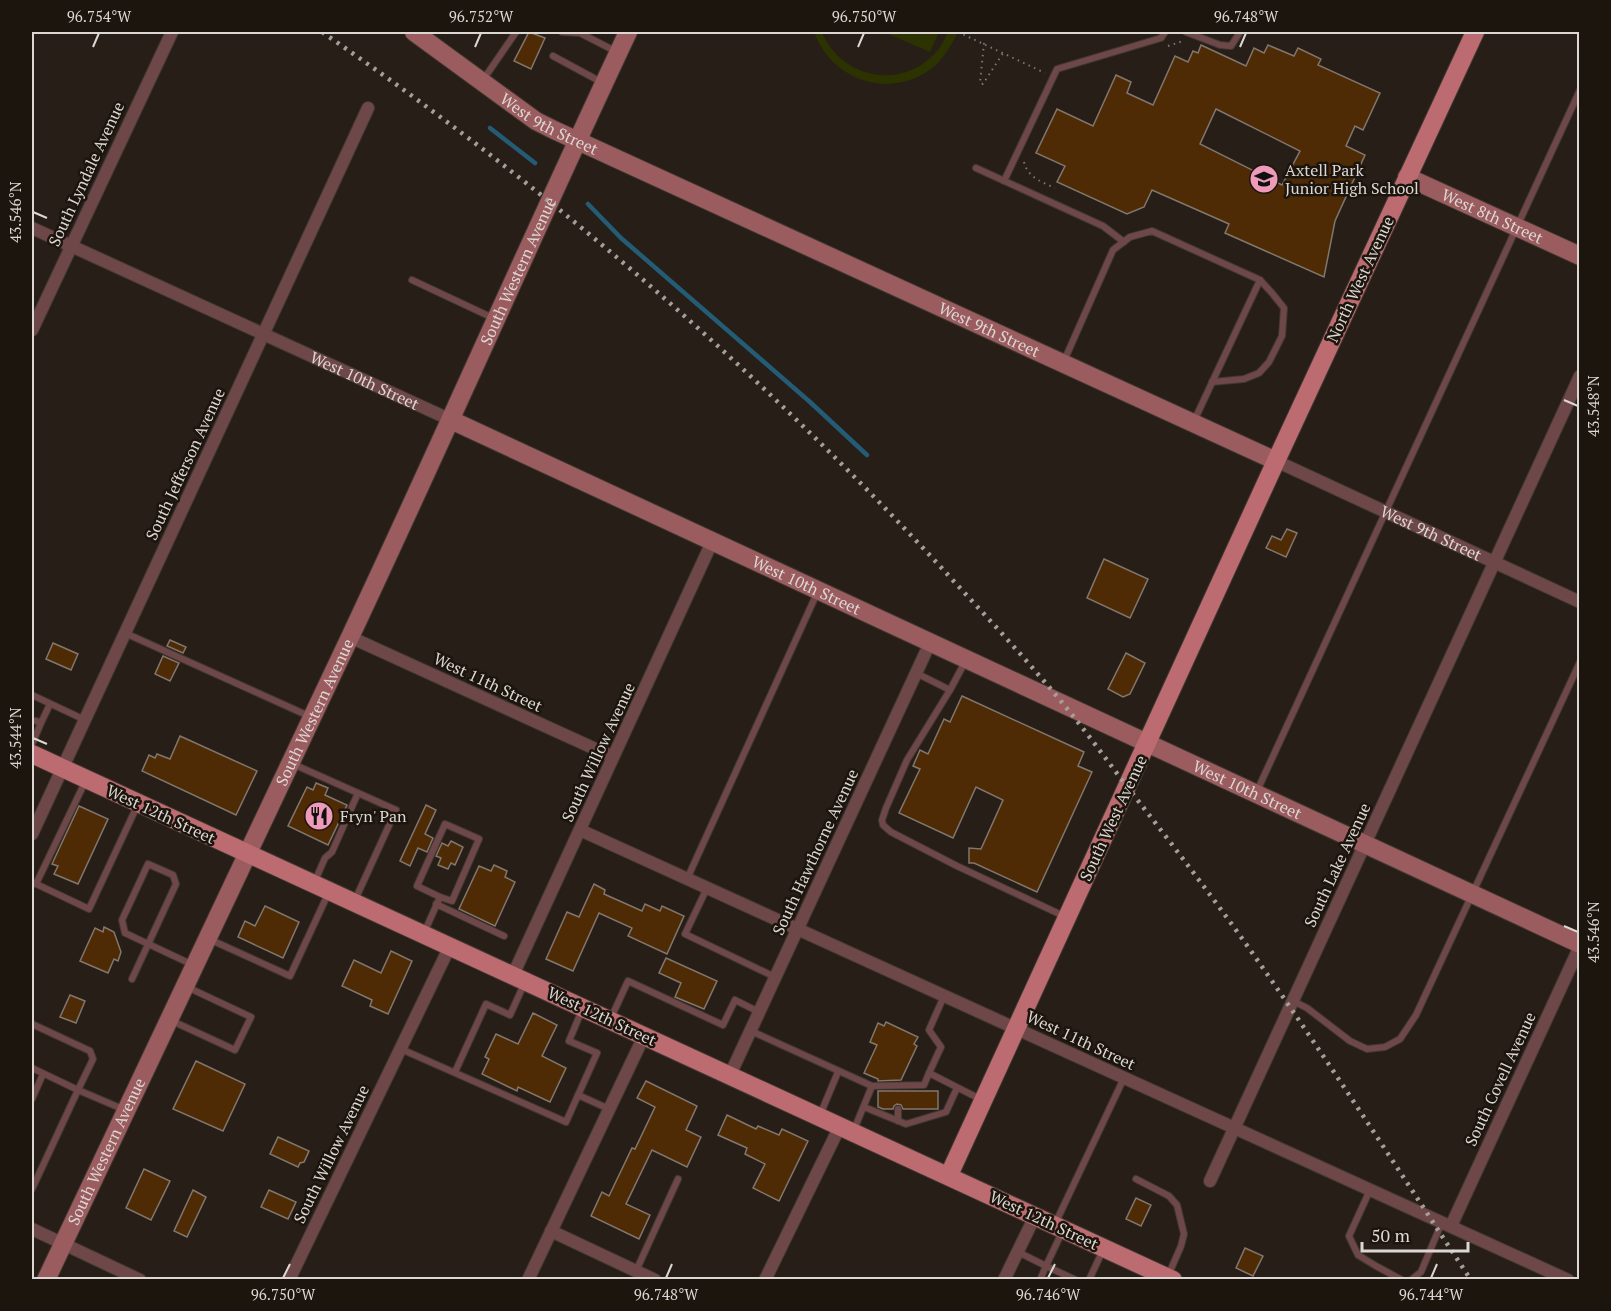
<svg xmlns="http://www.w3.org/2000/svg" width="1611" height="1311" viewBox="0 0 1611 1311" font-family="'PT Serif',serif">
	<rect width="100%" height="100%" fill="#261e17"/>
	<g fill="#2c3200">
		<path d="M814 32H822C839 75 895 90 930 58 939 51 943 42 948 32H958C952 44 945 56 935 66 893 101 832 82 814 32Z"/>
		<polygon points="884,32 939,32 930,52"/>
	</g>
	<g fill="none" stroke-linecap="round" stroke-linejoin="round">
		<g stroke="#245c76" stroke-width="4.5">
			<polyline points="490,128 535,163"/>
			<polyline points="588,204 621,238 810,402 867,455"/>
		</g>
	</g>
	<g fill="#4f2b05" stroke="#81776e" stroke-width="1.5" fill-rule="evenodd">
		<polygon points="529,32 545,38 531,69 514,61"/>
		<path d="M1201 45 1246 66 1254 48 1264 53 1268 45 1294 56 1298 48 1321 59 1318 65 1380 93 1363 130 1355 126 1346 146 1365 155 1335 221 1324 277 1225 233 1229 224 1152 190 1144 207 1127 214 1057 182 1065 166 1036 153 1057 109 1093 126 1116 75 1131 82 1127 93 1153 105 1175 56 1188 62 1193 51 1198 53ZM1216 109 1300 151 1282 185 1200 144Z"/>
		<polygon points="1287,529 1297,533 1286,557 1266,548 1272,536 1281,540"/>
		<polygon points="1104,559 1148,579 1130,618 1087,598"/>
		<polygon points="170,640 186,647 183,653 167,646"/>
		<polygon points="53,643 78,654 71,670 46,659"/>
		<polygon points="1126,653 1145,663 1130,694 1123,697 1108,689"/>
		<polygon points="163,656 179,663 170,681 155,674"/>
		<polygon points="962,696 1084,752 1078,766 1092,772 1037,892 974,863 969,863 969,848 981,849 1003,800 976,787 953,838 899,813 920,769 913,766 920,750 928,754 944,719 950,722"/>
		<polygon points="180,736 257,771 236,815 142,771 149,755 155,758 157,754 170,759"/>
		<polygon points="316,783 328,788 325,795 347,805 328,845 288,826 307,787 313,790"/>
		<polygon points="426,805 436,810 425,834 433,838 427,852 418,848 410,866 400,861"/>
		<polygon points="79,806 108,819 78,884 54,874 58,866 52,864"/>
		<polygon points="451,841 463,847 455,865 451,863 448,869 438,865 441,858 436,856 442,843 448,846"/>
		<polygon points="494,865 507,871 505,877 515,882 495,926 459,909 479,866 491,871"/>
		<polygon points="594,884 605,890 604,894 642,911 645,904 660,911 662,906 684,916 667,954 628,936 632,928 599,913 573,971 546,959 567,912 579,917"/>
		<polygon points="265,906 299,922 283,958 238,937 245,921 255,926"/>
		<polygon points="104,927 114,932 121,952 118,961 114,959 108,973 80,961 95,928 103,932"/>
		<polygon points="391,951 412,961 388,1014 370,1006 372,1000 342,986 354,960 381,973"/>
		<polygon points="666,958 717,981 704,1009 675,997 681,983 659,973"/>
		<polygon points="70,995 85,1001 76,1023 60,1017"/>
		<polygon points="533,1013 557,1025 542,1056 566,1068 550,1102 518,1087 517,1091 482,1074 489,1059 485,1057 496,1034 518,1044"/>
		<polygon points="886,1022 918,1037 914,1044 917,1046 901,1080 878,1081 878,1079 864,1073 877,1045 870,1042 878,1023 884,1026"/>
		<polygon points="196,1061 245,1084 223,1131 173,1109"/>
		<polygon points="646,1081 697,1106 686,1130 701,1137 687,1167 652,1150 626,1204 650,1215 639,1239 591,1216 602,1192 609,1196 632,1148 635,1149 655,1107 637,1098"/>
		<polygon points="878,1091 938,1091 938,1109 903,1109 901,1105 897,1104 894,1106 893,1109 883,1109 878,1107"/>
		<polygon points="727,1115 756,1129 758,1126 779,1135 782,1129 808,1141 779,1201 753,1188 765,1164 745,1154 747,1148 718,1135"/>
		<polygon points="278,1137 309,1151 304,1162 300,1163 298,1167 270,1154"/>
		<polygon points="144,1169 170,1181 151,1220 126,1208"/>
		<polygon points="193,1190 206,1197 187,1237 174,1231"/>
		<polygon points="269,1190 296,1202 288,1219 261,1207"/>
		<polygon points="1136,1198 1151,1205 1141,1226 1126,1219"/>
		<polygon points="1245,1248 1263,1256 1253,1276 1236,1268"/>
	</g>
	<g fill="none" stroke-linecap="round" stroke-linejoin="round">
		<g stroke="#403831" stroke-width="8">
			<g id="lane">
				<polyline points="562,32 580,33"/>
				<polyline points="581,32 580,33 617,52"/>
				<polyline points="1186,32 1220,45 1231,46 1240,32"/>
				<polyline points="553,56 603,83"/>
				<polyline points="483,80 516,32"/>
				<polyline points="976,168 1103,226 1124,242"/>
				<polyline points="1004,181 1057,69 1161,38 1165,32"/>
				<polyline points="412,280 493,318"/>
				<polyline points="1064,361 1113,250 1130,237 1152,231 1260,280 1272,293 1284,308 1282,336 1269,362 1259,373 1244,379 1212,382"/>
				<polyline points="1194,421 1260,280"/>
				<polyline points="125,633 311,717"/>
				<polyline points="966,660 950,690 907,760 886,808 882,820 883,825 891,832 957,866 1066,917"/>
				<polyline points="916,673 950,690"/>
				<polyline points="32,695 85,720"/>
				<polyline points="36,721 41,723 50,704"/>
				<polyline points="32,744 41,723"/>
				<polyline points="293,764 396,810 355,900"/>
				<polyline points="1257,791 1580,90"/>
				<polyline points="687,879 818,591"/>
				<polyline points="32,882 89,909 138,804"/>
				<polyline points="314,883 325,858 332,852 358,793"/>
				<polyline points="36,884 86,780"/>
				<polyline points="707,888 685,934 775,977"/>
				<polyline points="436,904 504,936"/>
				<polyline points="424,933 440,897 452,901 479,839 445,824 417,886 440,897"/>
				<polyline points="209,939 290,976 328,894"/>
				<polyline points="132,979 176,884 173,875 148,864 122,920 125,933 193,965"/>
				<polyline points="944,996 929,1030 941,1047 929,1073 982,1100"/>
				<polyline points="1293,1001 1307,1008 1350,1041 1367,1049 1385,1047 1400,1039 1416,1015 1580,662"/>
				<polyline points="611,1018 628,981 723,1025 735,1000 759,1012"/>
				<polyline points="170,1020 235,1050 251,1017 187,987"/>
				<polyline points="32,1024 90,1051 93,1059 78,1090 32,1068"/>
				<polyline points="751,1031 872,1086"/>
				<polyline points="401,1049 566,1122 597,1053 569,1041 582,1010"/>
				<polyline points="455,1072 486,1004 510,1015 525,982"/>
				<polyline points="578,1095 609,1109"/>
				<polyline points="32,1099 43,1074"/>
				<polyline points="864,1107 906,1124 946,1112 957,1088"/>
				<polyline points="820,1115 838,1072"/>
				<polyline points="898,1121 898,1109"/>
				<polyline points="853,1132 872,1086 924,1085 929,1073"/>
				<polyline points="1136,1179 1169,1196 1177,1205 1184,1234 1181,1246 1168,1276"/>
				<polyline points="32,1189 78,1090 125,1110"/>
				<polyline points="1370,1190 1349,1236 1358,1255 1376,1266 1402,1280"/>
				<polyline points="1055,1224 1124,1078"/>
				<polyline points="1018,1252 1046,1266 1063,1230"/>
				<polyline points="636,1271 678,1179"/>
				<polyline points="1040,1280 1046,1266 1076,1280"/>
				<polyline points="1089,1280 1103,1250"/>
				<polyline points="1411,1280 1421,1272 1442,1222"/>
			</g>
		</g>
		<g stroke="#403831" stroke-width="14">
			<g id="street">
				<path id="s1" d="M32 228 451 420"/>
				<polyline points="32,330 172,32"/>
				<path id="s2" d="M1276 461 1580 602"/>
				<polyline points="350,637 613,757"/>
				<polyline points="580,830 1568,1280"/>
				<polyline points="32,834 368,108"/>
				<polyline points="513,975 712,542"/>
				<polyline points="730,1075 930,643"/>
				<polyline points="1210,1181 1580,376"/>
				<polyline points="1451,1226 1580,946"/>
				<polyline points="32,1229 140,1280"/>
				<polyline points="551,1231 655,1280"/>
				<polyline points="289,1280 450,946"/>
				<polyline points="528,1280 644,1036"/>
				<polyline points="765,1280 840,1126"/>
				<polyline points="1004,1280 1035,1216"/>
			</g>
		</g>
		<g stroke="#403831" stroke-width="20">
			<g id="secondary">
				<path id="s3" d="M414 32 536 121 554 130 1276 461"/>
				<path id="s4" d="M1407 177 1580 256"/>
				<path id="s5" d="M451 420 1580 944"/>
				<path id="s6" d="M46 1280C146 1064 250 850 351 635 445 435 534 232 628 32"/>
			</g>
		</g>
		<g stroke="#403831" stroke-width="20">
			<g id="primary">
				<polyline points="32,754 1173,1280"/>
				<polyline points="949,1175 1276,461 1475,32"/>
			</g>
		</g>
		<g stroke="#7e7772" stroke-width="2" stroke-dasharray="1.5 4.5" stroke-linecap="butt">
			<polyline points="958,32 1045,73"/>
			<polyline points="984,43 980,83 983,84 1003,53"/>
			<polyline points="1168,46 1183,41"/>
			<path d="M1024 162C1028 178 1042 182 1055 188"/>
		</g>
		<use href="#lane" stroke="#6e4748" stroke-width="6"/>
		<use href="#street" stroke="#6e4748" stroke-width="12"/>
		<use href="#secondary" stroke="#9a5c5f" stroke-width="18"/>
		<use href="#primary" stroke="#bc6c70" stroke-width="18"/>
		<path stroke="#a59f9a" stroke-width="4.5" stroke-dasharray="3 6" stroke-linecap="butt" d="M322 32C547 187 752 364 938 564 980 610 1024 656 1064 705 1084 729 1103 755 1122 780 1164 834 1206 888 1246 944 1324 1054 1397 1168 1471 1280"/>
	</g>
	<path fill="none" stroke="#ddd7d3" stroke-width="2" d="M93 47 99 33M475 47 481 33M858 47 864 33M1240 47 1246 33M33 212 47 218M1564 400 1578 406M33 738 47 744M1564 926 1578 932M283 1278 290 1264M666 1278 672 1264M1048 1278 1055 1264M1431 1278 1437 1264"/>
	<defs>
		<g id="school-disc" transform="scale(1.5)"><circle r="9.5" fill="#ef9ab8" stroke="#1c150e"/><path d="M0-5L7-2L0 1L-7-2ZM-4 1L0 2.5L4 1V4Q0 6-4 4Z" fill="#111"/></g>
		<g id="restaurant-disc" transform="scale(1.5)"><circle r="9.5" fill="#ef9ab8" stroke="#1c150e"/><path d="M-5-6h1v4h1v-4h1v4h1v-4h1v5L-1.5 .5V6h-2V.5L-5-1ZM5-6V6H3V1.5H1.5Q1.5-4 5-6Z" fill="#111"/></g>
	</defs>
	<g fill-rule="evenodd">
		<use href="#school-disc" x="1264" y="179"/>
		<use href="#restaurant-disc" x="319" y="816"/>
	</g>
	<g text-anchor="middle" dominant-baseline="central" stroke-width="5" stroke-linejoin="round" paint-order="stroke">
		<g font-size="16" fill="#ddd7d3" stroke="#1c150e">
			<text stroke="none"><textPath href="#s3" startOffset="164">West 9th Street</textPath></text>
			<text transform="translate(86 174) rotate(-65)">South Lyndale Avenue</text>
			<text stroke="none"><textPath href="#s4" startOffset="94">West 8th Street</textPath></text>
			<text stroke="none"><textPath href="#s6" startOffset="1114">South Western Avenue</textPath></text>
			<text transform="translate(1360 279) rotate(-65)">North West Avenue</text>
			<text stroke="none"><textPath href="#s3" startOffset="650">West 9th Street</textPath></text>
			<text stroke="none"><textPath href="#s1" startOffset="366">West 10th Street</textPath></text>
			<text transform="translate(185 464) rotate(-65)">South Jefferson Avenue</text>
			<text stroke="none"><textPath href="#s2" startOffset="171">West 9th Street</textPath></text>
			<text stroke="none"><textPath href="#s5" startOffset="392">West 10th Street</textPath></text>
			<text transform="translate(488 682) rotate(25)">West 11th Street</text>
			<text stroke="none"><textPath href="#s6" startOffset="628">South Western Avenue</textPath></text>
			<text transform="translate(598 752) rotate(-65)">South Willow Avenue</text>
			<text stroke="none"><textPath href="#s5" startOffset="878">West 10th Street</textPath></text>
			<text transform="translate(161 814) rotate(25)">West 12th Street</text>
			<text transform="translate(1113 818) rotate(-65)">South West Avenue</text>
			<text transform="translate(815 852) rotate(-65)">South Hawthorne Avenue</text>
			<text transform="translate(1337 865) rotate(-65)">South Lake Avenue</text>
			<text transform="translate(602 1016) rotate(25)">West 12th Street</text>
			<text transform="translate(1081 1040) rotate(25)">West 11th Street</text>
			<text transform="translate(1500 1079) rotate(-65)">South Covell Avenue</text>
			<text stroke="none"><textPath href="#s6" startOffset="142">South Western Avenue</textPath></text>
			<text transform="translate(331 1154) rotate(-64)">South Willow Avenue</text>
			<text transform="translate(1044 1220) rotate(25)">West 12th Street</text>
		</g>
		<g font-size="16" fill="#ddd7d3" stroke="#1c150e" text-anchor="start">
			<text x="1285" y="170">Axtell Park<tspan x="1285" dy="18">Junior High School</tspan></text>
			<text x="340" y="816">Fryn' Pan</text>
		</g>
	</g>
	<rect width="1611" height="1311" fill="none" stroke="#1c150e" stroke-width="66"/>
	<path d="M1362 1242v9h106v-9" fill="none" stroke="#ddd7d3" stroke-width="3"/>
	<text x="1371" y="1242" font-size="18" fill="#ddd7d3" stroke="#1c150e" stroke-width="4.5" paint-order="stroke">50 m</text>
	<rect x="33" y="33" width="1545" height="1245" fill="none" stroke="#ddd7d3" stroke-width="2"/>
	<g font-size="15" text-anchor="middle" fill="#ddd7d3">
		<text x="99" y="22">96.754°W</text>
		<text x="481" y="22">96.752°W</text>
		<text x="864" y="22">96.750°W</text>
		<text x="1246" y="22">96.748°W</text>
		<text transform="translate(16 212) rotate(-90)" y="5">43.546°N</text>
		<text transform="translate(1594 406) rotate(-90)" y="5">43.548°N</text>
		<text transform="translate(16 738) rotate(-90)" y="5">43.544°N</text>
		<text transform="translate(1594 932) rotate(-90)" y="5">43.546°N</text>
		<text x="283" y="1300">96.750°W</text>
		<text x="666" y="1300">96.748°W</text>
		<text x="1048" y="1300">96.746°W</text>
		<text x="1431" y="1300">96.744°W</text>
	</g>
</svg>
